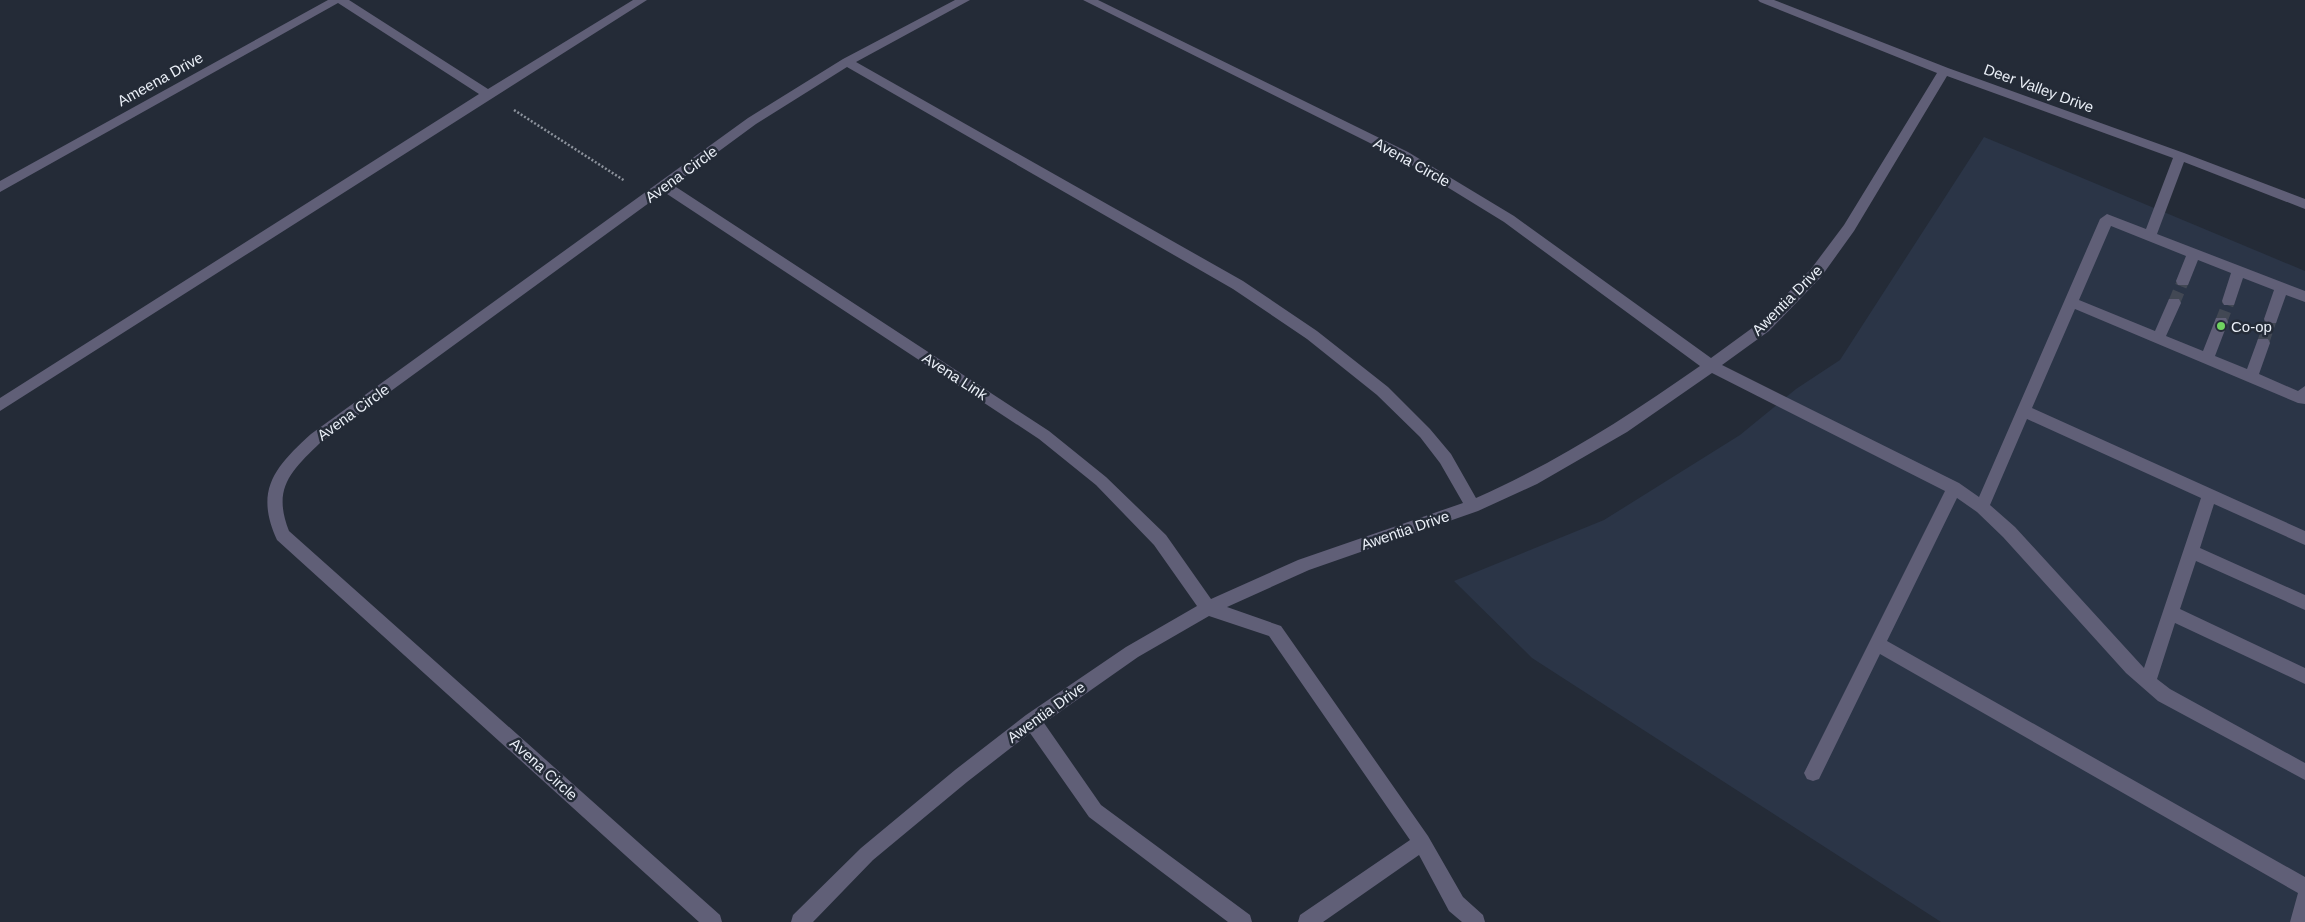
<svg xmlns="http://www.w3.org/2000/svg" width="2305" height="922" viewBox="0 0 2305 922" font-family="Arial,sans-serif">
	<rect width="100%" height="100%" fill="#242b37"/>
	<polygon fill="#2b3547" points="1984,137 2305,271 2305,922 1941,922 1532,658 1454,581 1604,520 1740,435 1796,389 1840,360"/>
	<g fill="none" stroke-linecap="round" stroke-linejoin="round">
		<g stroke="#424854" stroke-width="12" stroke-dasharray="12 6" stroke-linecap="butt">
			<polyline points="2174,303 2183,281"/>
			<polyline points="2221,322 2229,301"/>
			<polyline points="2263,343 2271,319"/>
		</g>
		<polyline stroke="#8c929c" stroke-width="2.5" stroke-dasharray="2 2" stroke-linecap="butt" points="514,110 625,181"/>
		<g fill="#605f77" fill-rule="evenodd">
			<polygon points="328,0 349,0 488,89 633,0 647,0 0,411 0,398 479,94 338,3 0,192 0,181"/>
			<path d="M955 0H970L856 62 1243 281 1317 331 1388 387 1430 429 1451 454 1476 498C1559 461 1627 417 1700 366L1504 222 1400 158 1083 0H1098L1408 152 1514 216 1711 358 1759 323 1811 269 1844 225 1937 73 1760 2 1758 0H1774L1948 68 2184 153 2305 199V209L2184 162 2157 234 2305 291V302L2286 295 2276 323H2266L2264 319 2274 290 2243 278 2234 305H2224L2222 301 2231 273 2198 260 2188 285H2178L2176 281 2186 256 2111 226 2079 300 2155 331 2169 299H2179L2181 303 2166 336 2203 351 2216 318H2226L2228 322 2215 356 2247 369 2258 339H2268L2270 343 2259 374 2298 391 2305 386V404L2298 403 2075 309 2032 408 2305 531V545L2214 504 2200 548 2305 595V610L2196 561 2180 609 2305 668V684L2175 623 2157 679 2170 689 2305 763V780L2158 701 2126 673 2003 537 1977 512 1957 498 1887 641 2305 877V922H2290L2298 893 1880 654 1819 779 1813 781 1807 779 1804 773 1945 491 1712 373 1627 432 1537 484 1478 511 1309 570 1227 607 1281 626 1428 836 1463 897 1483 915 1485 922H1462L1449 911 1419 855 1323 922H1298L1300 915 1410 840 1269 636 1209 616 1138 657 1044 723 1101 805 1250 915 1252 922H1228L1089 817 1030 733 967 782 873 860 813 922H791L793 915 861 848 955 770 1026 715 1126 647 1197 606 1154 545 1096 485 1039 439 664 192 321 442C291 471 272 488 289 531L720 915 722 922H699L277 540C254 490 275 467 311 434L748 118 843 59ZM847 67 1233 289 1307 339 1377 395 1420 437 1440 463 1463 503 1298 560 1211 599 1166 535 1106 477 1049 431 673 185 756 124ZM1947 76 2173 158 2146 229 2107 214 2100 219 1979 497 1959 483 1722 365 1769 331 1821 277 1854 231ZM2027 419 2201 498 2144 668 2015 527 1990 505Z"/>
		</g>
	</g>
	<circle fill="#6fd360" stroke="#242b37" stroke-width="2" cx="2221" cy="326" r="5"/>
	<g text-anchor="middle" dominant-baseline="central" stroke-width="5" stroke-linejoin="round" paint-order="stroke">
		<g font-size="15" fill="#eaeff7" stroke="#242b37">
			<text transform="translate(160 79) rotate(-29)">Ameena Drive</text>
			<text transform="translate(2039 88) rotate(20)">Deer Valley Drive</text>
			<text transform="translate(1412 162) rotate(29)">Avena Circle</text>
			<text transform="translate(681 174) rotate(-36)">Avena Circle</text>
			<text transform="translate(1787 300) rotate(-45)">Awentia Drive</text>
			<text transform="translate(955 376) rotate(33)">Avena Link</text>
			<text transform="translate(353 412) rotate(-36)">Avena Circle</text>
			<text transform="translate(1405 530) rotate(-19)">Awentia Drive</text>
			<text transform="translate(1046 712) rotate(-36)">Awentia Drive</text>
			<text transform="translate(544 769) rotate(42)">Avena Circle</text>
		</g>
		<g font-size="15" fill="#eaeff7" stroke="#242b37" text-anchor="start">
			<text x="2231" y="326">Co-op</text>
		</g>
	</g>
</svg>
